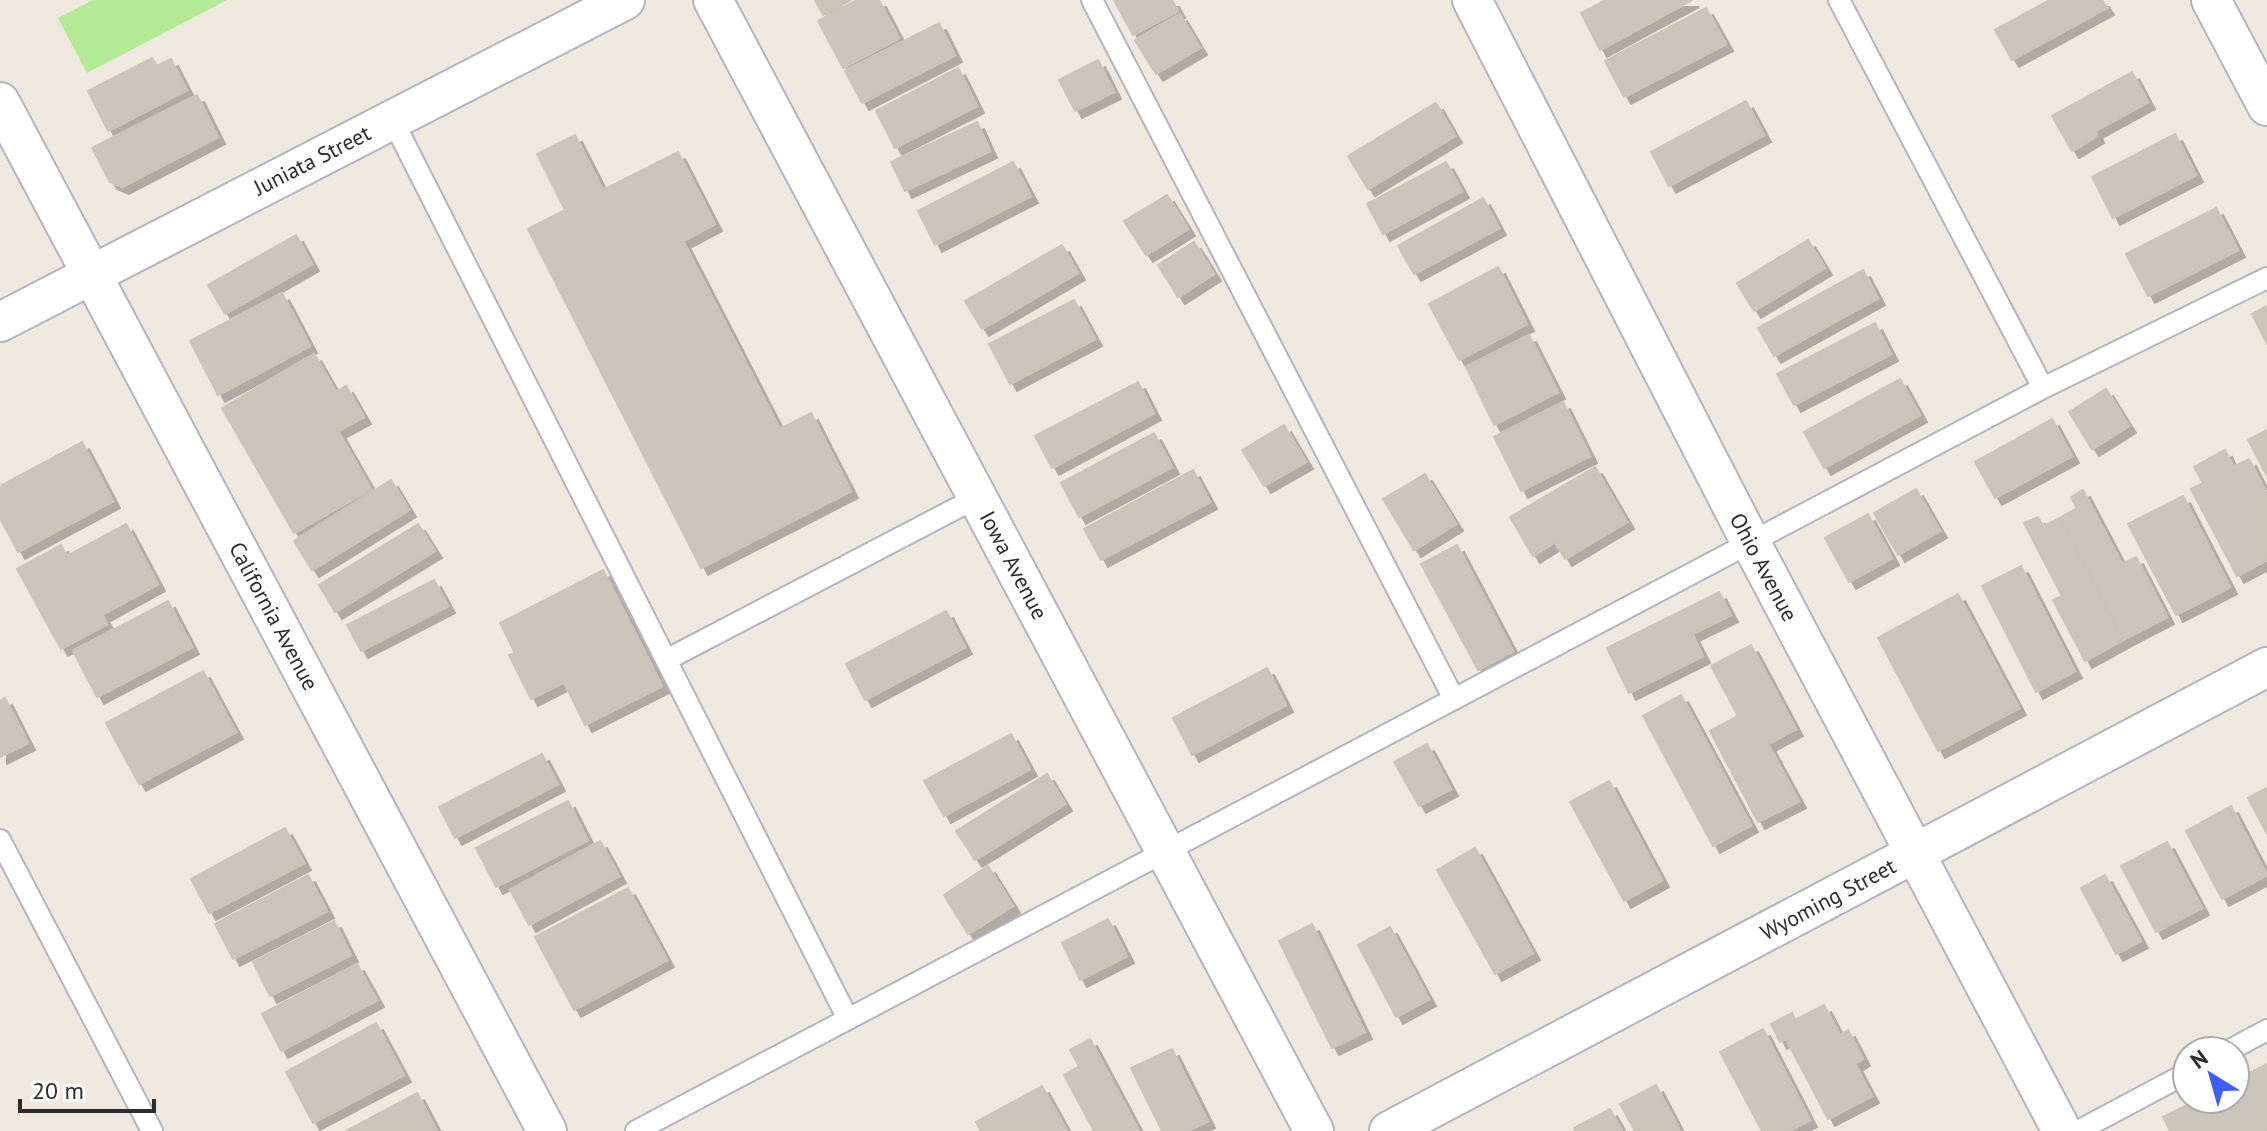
<svg xmlns="http://www.w3.org/2000/svg" width="2267" height="1131" viewBox="0 0 2267 1131" font-family="'PT Sans',sans-serif">
	<defs>
		<filter id="shadow"><feDropShadow dx="7" dy="7" stdDeviation="0" flood-color="#0004"/></filter>
	</defs>
	<rect width="100%" height="100%" fill="#efe8de"/>
	<polygon fill="#b2ea96" points="93,0 227,0 87,73 58,18"/>
	<g fill="#cac6bc" stroke="#cbc4b7" stroke-width="2" filter="url(#shadow)">
		<polygon points="815,0 851,0 823,15"/>
		<polygon points="857,0 879,0 899,38 843,68 818,21"/>
		<polygon points="1114,0 1172,0 1178,11 1133,35"/>
		<polygon points="1606,0 1692,0 1600,50 1581,13"/>
		<polygon points="2050,0 2102,0 2107,8 2012,60 1995,30"/>
		<polygon points="1706,8 1726,44 1624,97 1605,61"/>
		<polygon points="1180,14 1200,48 1156,74 1135,40"/>
		<polygon points="939,23 955,55 862,103 845,71"/>
		<polygon points="152,58 157,66 171,59 187,90 108,131 88,91"/>
		<polygon points="1098,60 1114,92 1075,111 1059,80"/>
		<polygon points="958,68 977,106 895,148 876,111"/>
		<polygon points="2132,72 2148,102 2095,131 2097,136 2072,151 2052,116"/>
		<polygon points="197,95 218,137 122,187 110,182 92,148"/>
		<polygon points="1746,101 1764,135 1669,186 1651,152"/>
		<polygon points="1436,103 1455,136 1368,189 1348,156"/>
		<polygon points="977,122 990,151 905,191 891,162"/>
		<polygon points="2175,134 2196,175 2113,218 2092,177"/>
		<polygon points="575,135 603,190 678,152 715,224 683,241 780,429 811,413 851,491 701,568 528,229 565,210 537,154"/>
		<polygon points="1013,162 1031,196 935,245 918,211"/>
		<polygon points="1446,162 1462,191 1383,234 1367,204"/>
		<polygon points="1167,195 1188,229 1146,255 1124,221"/>
		<polygon points="1483,198 1499,228 1414,274 1398,246"/>
		<polygon points="2216,208 2238,250 2148,296 2126,254"/>
		<polygon points="296,235 312,264 225,314 208,285"/>
		<polygon points="1808,240 1825,268 1754,311 1737,283"/>
		<polygon points="1194,242 1214,274 1178,297 1158,265"/>
		<polygon points="1062,245 1078,273 982,329 965,301"/>
		<polygon points="1498,267 1527,324 1459,360 1429,304"/>
		<polygon points="1863,270 1878,298 1774,356 1758,328"/>
		<polygon points="282,293 310,346 218,395 190,341"/>
		<polygon points="1074,300 1095,339 1010,384 989,344"/>
		<polygon points="2267,306 2267,344 2252,314"/>
		<polygon points="1875,323 1891,354 1794,405 1777,374"/>
		<polygon points="1529,335 1558,392 1494,425 1466,367"/>
		<polygon points="314,354 336,392 346,386 364,417 338,431 371,489 294,533 222,408"/>
		<polygon points="1900,379 1920,415 1824,468 1804,432"/>
		<polygon points="1138,382 1154,413 1052,468 1035,436"/>
		<polygon points="2106,389 2129,426 2092,449 2069,412"/>
		<polygon points="1563,402 1590,456 1521,491 1494,437"/>
		<polygon points="2052,419 2072,456 1995,498 1975,462"/>
		<polygon points="1284,425 1306,462 1264,486 1242,450"/>
		<polygon points="2267,430 2267,476 2248,440"/>
		<polygon points="1154,433 1172,467 1079,517 1061,483"/>
		<polygon points="82,442 113,501 18,552 0,518 0,486"/>
		<polygon points="2225,450 2233,467 2249,459 2267,494 2267,560 2237,576 2191,489 2203,483 2194,467"/>
		<polygon points="1595,467 1627,522 1565,559 1555,542 1533,556 1510,517"/>
		<polygon points="1193,470 1210,502 1101,560 1084,529"/>
		<polygon points="1425,474 1456,524 1414,550 1383,499"/>
		<polygon points="391,480 409,510 312,570 294,541"/>
		<polygon points="1916,489 1940,531 1898,555 1874,513"/>
		<polygon points="2083,490 2122,564 2136,557 2167,617 2123,640 2060,518 2077,508 2071,497"/>
		<polygon points="2183,496 2230,587 2176,615 2128,524"/>
		<polygon points="1868,514 1892,558 1849,582 1825,538"/>
		<polygon points="2038,517 2043,526 2060,518 2123,640 2085,661 2053,600 2062,596 2024,523"/>
		<polygon points="126,524 158,584 102,615 107,624 61,649 17,569 61,545 67,556"/>
		<polygon points="418,524 435,551 335,612 319,585"/>
		<polygon points="1457,545 1513,651 1478,670 1421,564"/>
		<polygon points="2021,566 2075,671 2036,692 1982,586"/>
		<polygon points="603,570 662,686 585,725 564,682 531,699 509,655 515,653 500,623"/>
		<polygon points="434,580 448,606 361,651 347,625"/>
		<polygon points="1719,592 1731,615 1692,634 1703,656 1629,693 1607,648"/>
		<polygon points="1958,594 2019,708 1938,751 1878,638"/>
		<polygon points="168,601 192,647 97,697 73,651"/>
		<polygon points="946,611 965,647 865,700 846,664"/>
		<polygon points="1751,645 1796,729 1768,744 1799,801 1758,822 1710,731 1738,716 1711,666"/>
		<polygon points="1267,668 1286,705 1192,755 1173,718"/>
		<polygon points="203,671 236,732 139,784 106,723"/>
		<polygon points="1681,695 1751,825 1713,846 1643,716"/>
		<polygon points="5,698 28,743 0,757 0,701"/>
		<polygon points="1011,734 1030,769 944,816 924,781"/>
		<polygon points="1427,744 1451,789 1419,806 1394,762"/>
		<polygon points="542,754 558,784 455,838 439,807"/>
		<polygon points="1047,774 1065,804 975,860 956,831"/>
		<polygon points="1609,781 1662,880 1624,901 1570,802"/>
		<polygon points="2267,788 2267,834 2248,798"/>
		<polygon points="568,801 588,840 496,887 476,848"/>
		<polygon points="2231,806 2267,875 2222,899 2186,831"/>
		<polygon points="285,828 304,863 209,913 191,879"/>
		<polygon points="600,841 619,876 529,925 510,890"/>
		<polygon points="2167,842 2202,908 2156,932 2121,866"/>
		<polygon points="1475,848 1533,953 1495,974 1437,870"/>
		<polygon points="988,866 1013,906 968,934 944,895"/>
		<polygon points="308,875 327,911 233,959 215,924"/>
		<polygon points="2105,875 2141,941 2116,954 2081,888"/>
		<polygon points="628,888 667,960 574,1010 535,937"/>
		<polygon points="1108,919 1127,956 1080,980 1062,943"/>
		<polygon points="334,921 351,955 270,996 253,962"/>
		<polygon points="1312,924 1365,1032 1332,1048 1279,941"/>
		<polygon points="1390,927 1429,999 1396,1017 1358,945"/>
		<polygon points="357,964 377,1000 281,1051 262,1014"/>
		<polygon points="1824,1005 1840,1035 1848,1030 1863,1059 1855,1064 1872,1096 1828,1119 1786,1039 1780,1042 1771,1024 1792,1013 1795,1020"/>
		<polygon points="376,1023 404,1075 313,1123 286,1072"/>
		<polygon points="1763,1029 1810,1120 1789,1131 1762,1131 1720,1052"/>
		<polygon points="1090,1039 1139,1131 1094,1131 1064,1075 1079,1066 1070,1050"/>
		<polygon points="1172,1049 1208,1121 1188,1131 1162,1131 1131,1068"/>
		<polygon points="2267,1064 2267,1131 2170,1131 2163,1117 2199,1099 2235,1099 2235,1080"/>
		<polygon points="1656,1085 1680,1131 1635,1131 1620,1104"/>
		<polygon points="1042,1086 1067,1131 981,1131 976,1122"/>
		<polygon points="417,1093 437,1131 346,1131"/>
		<polygon points="1610,1109 1622,1131 1575,1131 1574,1128"/>
	</g>
	<g fill="none" stroke-linecap="round" stroke-linejoin="round">
		<g stroke="#b2b4c1" stroke-width="24">
			<g id="service">
				<polyline points="1092,0 1454,699"/>
				<polyline points="1839,0 2043,388"/>
				<polyline points="392,119 848,1019"/>
				<polyline points="666,660 978,497"/>
				<polyline points="0,840 152,1131"/>
				<polyline points="2228,1051 2267,1030"/>
				<polyline points="636,1131 2043,388 2267,278"/>
				<polyline points="2078,1131 2187,1073"/>
			</g>
		</g>
		<g stroke="#b2b4c1" stroke-width="42">
			<g id="minor">
				<polyline points="713,0 1314,1131"/>
				<polyline points="1472,0 1751,543 2062,1131"/>
				<polyline points="2211,0 2267,106"/>
				<polyline points="0,102 547,1131"/>
				<polyline points="0,322 625,0"/>
				<polyline points="1389,1131 2267,667"/>
			</g>
		</g>
		<use href="#service" stroke="#fff" stroke-width="20"/>
		<use href="#minor" stroke="#fff" stroke-width="38"/>
	</g>
	<g text-anchor="middle" dominant-baseline="central" stroke-width="6" stroke-linejoin="round" paint-order="stroke">
		<g font-size="22" fill="#2c2c2c" stroke="#fff">
			<text transform="translate(312 160) rotate(-27)">Juniata Street</text>
			<text transform="translate(1014 565) rotate(62)">Iowa Avenue</text>
			<text transform="translate(1764 567) rotate(62)">Ohio Avenue</text>
			<text transform="translate(274 616) rotate(62)">California Avenue</text>
			<text transform="translate(1828 899) rotate(-28)">Wyoming Street</text>
		</g>
	</g>
	<g transform="translate(2211 1075) rotate(323)"><circle r="38" fill="#ffffff" stroke="#ababab" stroke-width="2"/>
	<path d="M0-6L14 30L0 20L-14 30Z" fill="#3b5eff"/>
	<text y="-12" font-size="22" font-weight="bold" text-anchor="middle" fill="#2c2c2c">N</text>
	</g>
	<path d="M20 1099v12h134v-12" fill="none" stroke="#2c2c2c" stroke-width="4"/>
	<text x="32" y="1099" font-size="24" fill="#2c2c2c" stroke="#ffffff" stroke-width="6" paint-order="stroke">20 m</text>
</svg>
